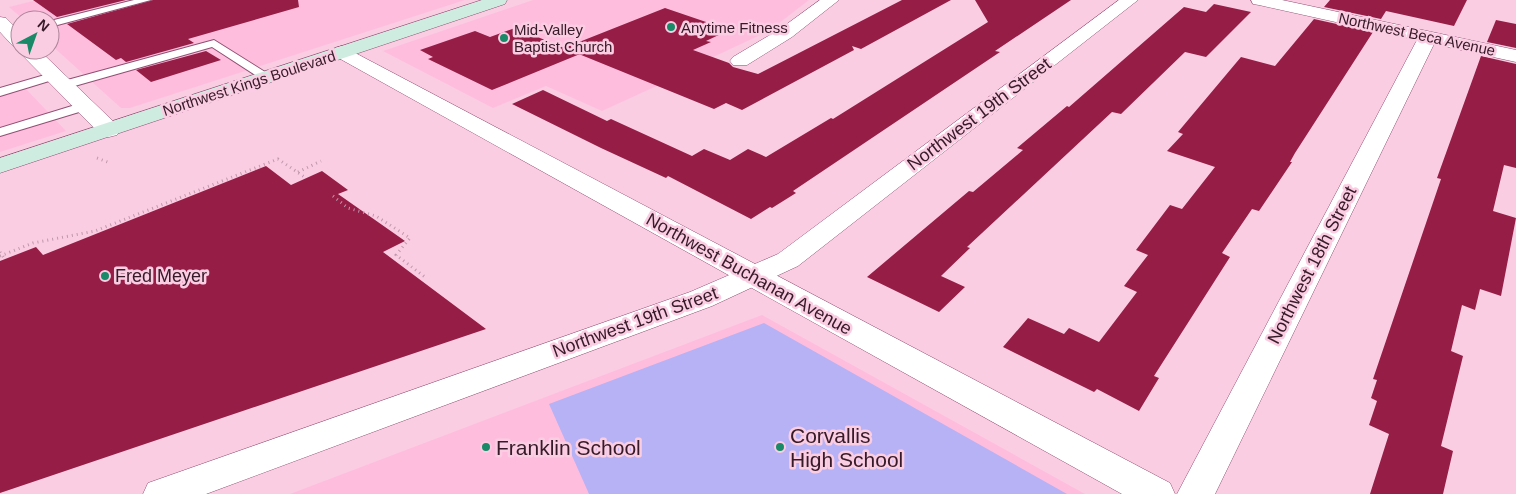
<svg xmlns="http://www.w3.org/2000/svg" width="1516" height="494" viewBox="0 0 1516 494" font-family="Helvetica,sans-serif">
	<rect width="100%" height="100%" fill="#fbcde3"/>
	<g fill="#ffbdde">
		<polygon points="37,0 465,0 130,108 121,108 50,44 50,20 24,20 9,7"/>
		<polygon points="533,0 809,0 769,31 709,59 709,62 602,111 546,86 493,108 383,51"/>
		<polygon points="26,89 66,131 0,152 0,96"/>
		<polygon points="762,315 1085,494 290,494"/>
	</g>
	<polygon fill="#b7b2f5" points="764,323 1067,494 589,494 549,404"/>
	<g fill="#961d45">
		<polygon points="33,0 126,0 57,17"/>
		<polygon points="153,0 298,0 299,7 188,39 194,43 126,62 121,58 116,60 67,24"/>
		<polygon points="902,0 951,0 861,49 852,46 854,50 742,110 726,103 714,109 564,48 665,8 709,23 705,25 725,32 706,41 711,42 693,50 729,63 733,67 758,74"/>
		<polygon points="975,0 1071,0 995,51 1000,52 793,191 796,193 772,208 770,207 751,219 668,176 666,178 601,148 512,104 543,90 607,121 611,119 692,156 704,149 730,160 748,149 766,157 831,118 833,119 988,22"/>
		<polygon points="1330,0 1467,0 1454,26 1386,11 1381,19 1324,7"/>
		<polygon points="1214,4 1251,12 1206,57 1185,52 1121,114 1112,112 967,247 970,248 941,276 965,287 939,312 867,277 969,191 973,192 1023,150 1017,148 1067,106 1069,107 1184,7 1206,12"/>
		<polygon points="1314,19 1373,32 1295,153 1290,162 1292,162 1259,211 1252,209 1222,253 1230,257 1154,376 1159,378 1139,411 1097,389 1094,392 1003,347 1028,318 1064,334 1069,328 1099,342 1137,292 1124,286 1148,255 1136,250 1170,205 1182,209 1215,167 1167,151 1183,134 1178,132 1241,57 1275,66"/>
		<polygon points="1496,20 1516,24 1516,48 1487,42"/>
		<polygon points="515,28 580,54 492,90 428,59 433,57 420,50 475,31 490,37"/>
		<polygon points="206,51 221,60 151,82 136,70"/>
		<polygon points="1481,56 1516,64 1516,168 1504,165 1493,211 1516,218 1501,296 1480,289 1475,310 1462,305 1451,351 1463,356 1441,446 1453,451 1443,494 1370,494 1389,434 1369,425 1377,401 1371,398 1377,380 1373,379 1441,179 1437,178"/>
		<polygon points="266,166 291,185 322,171 348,190 338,194 405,241 383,252 486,329 0,493 0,261 36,247 43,255"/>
	</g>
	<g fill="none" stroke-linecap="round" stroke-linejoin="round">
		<g stroke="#904f72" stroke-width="2">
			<g id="service">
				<polygon points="134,0 151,0 50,27 50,21"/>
				<polygon points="214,40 273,77 267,81 263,80 212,47 64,89 58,85 60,82"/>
				<polygon points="55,72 61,76 59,78 0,96 0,88"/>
				<polygon points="85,102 91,106 89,109 0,136 0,128"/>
			</g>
		</g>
		<g stroke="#904f72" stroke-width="1">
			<g id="minor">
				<polygon points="820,0 839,0 792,37 747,65 733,65 730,61 733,57 780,29"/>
				<polygon points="1119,0 1138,0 798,266 712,306 206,494 143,494 148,483 690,292 778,254"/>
				<polygon points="1251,0 1282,0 1516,50 1516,62 1434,44 1215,494 1177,494 1417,40 1259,5 1253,4"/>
				<polygon points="0,17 6,18 20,32 20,48 13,46 0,32"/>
				<polygon points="20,48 20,50 39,50 117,125 120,130 117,135 109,137 101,135 21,54 19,50"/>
			</g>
		</g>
		<g stroke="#904f72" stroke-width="1">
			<polygon id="tertiary" points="342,46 1170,483 1175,494 1122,494 335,56 333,52 335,48"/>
		</g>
		<g stroke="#904f72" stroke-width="1">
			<polygon id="secondary" points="482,0 507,0 505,4 0,173 0,158"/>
		</g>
		<g stroke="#bf97ab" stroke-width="3" stroke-dasharray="1 4" stroke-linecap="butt">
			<polyline points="97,158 110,163"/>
			<polyline points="298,172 321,161"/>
			<polyline points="333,196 348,208 376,216 410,238 396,255 425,277"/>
			<polyline points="0,252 5,259"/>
			<polyline points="0,256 33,243 95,231 278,159 306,178"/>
		</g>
		<use href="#service" fill="#fff" fill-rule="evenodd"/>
		<use href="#minor" fill="#fff" fill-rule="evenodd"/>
		<use href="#tertiary" fill="#fff" fill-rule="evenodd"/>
		<use href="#secondary" fill="#cfece1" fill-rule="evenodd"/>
	</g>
	<g fill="#198968" stroke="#fbcde3" stroke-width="2">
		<circle cx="671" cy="27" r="5"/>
		<circle cx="504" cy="38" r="5"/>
		<circle cx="105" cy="276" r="5"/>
		<circle cx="486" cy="447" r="5"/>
		<circle cx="780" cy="447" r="5"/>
	</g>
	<g text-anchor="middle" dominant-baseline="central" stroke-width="5" stroke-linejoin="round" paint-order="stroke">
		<g font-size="15" fill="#361a29" stroke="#fbcde3" text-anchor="start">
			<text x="681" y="27">Anytime Fitness</text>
			<text x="514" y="29">Mid-Valley<tspan x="514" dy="17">Baptist Church</tspan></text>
		</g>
		<g font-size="15" fill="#361a29" stroke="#fbcde3">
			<text transform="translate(1417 34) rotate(12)">Northwest Beca Avenue</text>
			<text transform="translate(249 83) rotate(-18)">Northwest Kings Boulevard</text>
		</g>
		<g font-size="18" fill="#361a29" stroke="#fbcde3">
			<text transform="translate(979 114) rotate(-37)">Northwest 19th Street</text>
			<text transform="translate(1312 265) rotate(-63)">Northwest 18th Street</text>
			<text transform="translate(749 274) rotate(29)">Northwest Buchanan Avenue</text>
			<text transform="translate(635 322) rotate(-20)">Northwest 19th Street</text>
		</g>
		<g font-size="18" fill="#361a29" stroke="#fbcde3" text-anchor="start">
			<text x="115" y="276">Fred Meyer</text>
		</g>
		<g font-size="21" fill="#361a29" stroke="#fbcde3" text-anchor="start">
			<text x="790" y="435">Corvallis<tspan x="790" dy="24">High School</tspan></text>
			<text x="496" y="447">Franklin School</text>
		</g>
	</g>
	<g transform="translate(35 35) rotate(41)"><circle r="24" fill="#fbcde3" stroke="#ac8599"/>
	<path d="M0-4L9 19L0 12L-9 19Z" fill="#198968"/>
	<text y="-8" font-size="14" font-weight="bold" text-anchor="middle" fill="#361a29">N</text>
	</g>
</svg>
